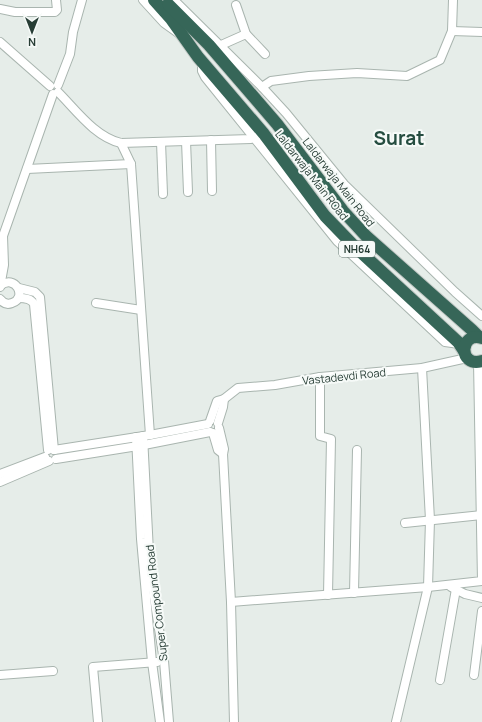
<svg xmlns="http://www.w3.org/2000/svg" width="482" height="722" viewBox="0 0 482 722" font-family="Manrope,sans-serif">
	<rect width="100%" height="100%" fill="#e6ede9"/>
	<g fill="none" stroke-linecap="round" stroke-linejoin="round">
		<g stroke="#a9b5af" stroke-width="10">
			<g id="minor">
				<polyline points="143,0 164,23 178,33"/>
				<polyline points="174,0 262,87 286,113 344,184 455,292 482,316"/>
				<polyline points="236,5 246,34 265,54"/>
				<polyline points="0,9 15,12 55,12 57,10 56,0"/>
				<polyline points="452,31 482,32"/>
				<polyline points="0,42 50,86"/>
				<polyline points="219,46 246,34"/>
				<polyline points="202,61 202,71 205,77 337,241 445,342 459,344"/>
				<polyline points="58,85 70,54 73,32 82,0"/>
				<polyline points="262,87 271,81 309,76 357,73 407,76 440,60 452,31 453,0"/>
				<path d="M58 92C76 110 95 137 121 143L251 139 257 136"/>
				<polyline points="211,140 212,191"/>
				<polyline points="186,141 188,192"/>
				<polyline points="161,142 163,194"/>
				<polyline points="121,143 131,164"/>
				<polyline points="27,169 131,164 150,435"/>
				<polyline points="0,287 4,265 3,236 53,94"/>
				<polyline points="19,288 35,292 40,297 54,450"/>
				<path d="M19 298C24 298 31 298 34 304L48 450"/>
				<path d="M0 299C3 303 7 305 12 303 28 298 15 273 0 286"/>
				<polyline points="96,303 141,310"/>
				<polyline points="320,377 320,436 331,439 328,595"/>
				<polyline points="210,421 217,401 224,399 238,388 275,385 320,377 422,368 467,358"/>
				<polyline points="218,423 223,407 224,399"/>
				<polyline points="219,428 224,449 223,454 231,602 234,722"/>
				<polyline points="213,433 218,450 223,454"/>
				<polyline points="143,436 150,571 164,661 169,722"/>
				<polyline points="136,437 141,539 152,662 160,722"/>
				<polyline points="54,450 150,435 208,424"/>
				<polyline points="56,459 144,445 210,432"/>
				<polyline points="0,474 45,457"/>
				<polyline points="0,482 49,461"/>
				<polyline points="405,523 482,515"/>
				<polyline points="451,587 465,594 482,598"/>
				<polyline points="354,593 357,450"/>
				<polyline points="231,602 428,587 482,581 478,362"/>
				<polyline points="0,675 53,671"/>
				<polyline points="474,675 482,611"/>
				<polyline points="440,680 456,589"/>
				<polyline points="98,722 93,667 157,662"/>
				<polyline points="396,722 428,587 430,520 422,368"/>
			</g>
		</g>
		<g stroke="#c3c9c6" stroke-width="14">
			<g id="highway">
				<polyline points="154,0 171,19 198,57 264,134 325,216 353,245 458,342 464,351"/>
				<polyline points="168,4 209,45 277,124 343,211 366,236 472,330 479,337"/>
				<path d="M482 338C459 331 458 368 482 361"/>
			</g>
		</g>
		<use href="#minor" stroke="#fff" stroke-width="8"/>
		<use href="#highway" stroke="#366658" stroke-width="12"/>
	</g>
	<g text-anchor="middle" dominant-baseline="central" stroke-width="4" stroke-linejoin="round" paint-order="stroke">
		<rect fill="#f6faf8" stroke="#657670" stroke-width="1" x="339" y="241" width="36" height="16" rx="3"/>
		<g font-size="10" font-weight="bold" fill="#273d35">
			<text x="357" y="249">NH64</text>
		</g>
		<g font-size="11" fill="#273d35" stroke="#f6faf8">
			<text transform="translate(312 175) rotate(52)">Laldarwaja Main ROad</text>
			<text transform="translate(339 182) rotate(52)">Laldarwaja Main Road</text>
			<text transform="translate(344 376) rotate(-6)">Vastadevdi Road</text>
			<text transform="translate(156 603) rotate(-97)">Super Compound Road</text>
		</g>
		<g font-size="19" font-weight="bold" fill="#254d40" stroke="#f6faf8">
			<text x="399" y="138">Surat</text>
		</g>
	</g>
	<g transform="translate(32 32) rotate(180)" stroke="#f6faf8" stroke-width="3" paint-order="stroke">
	<path d="M0-3L7 15L0 10L-7 15Z" fill="#273d35"/>
	<text y="-6" font-size="11" font-weight="bold" text-anchor="middle" fill="#273d35">N</text>
	</g>
</svg>
